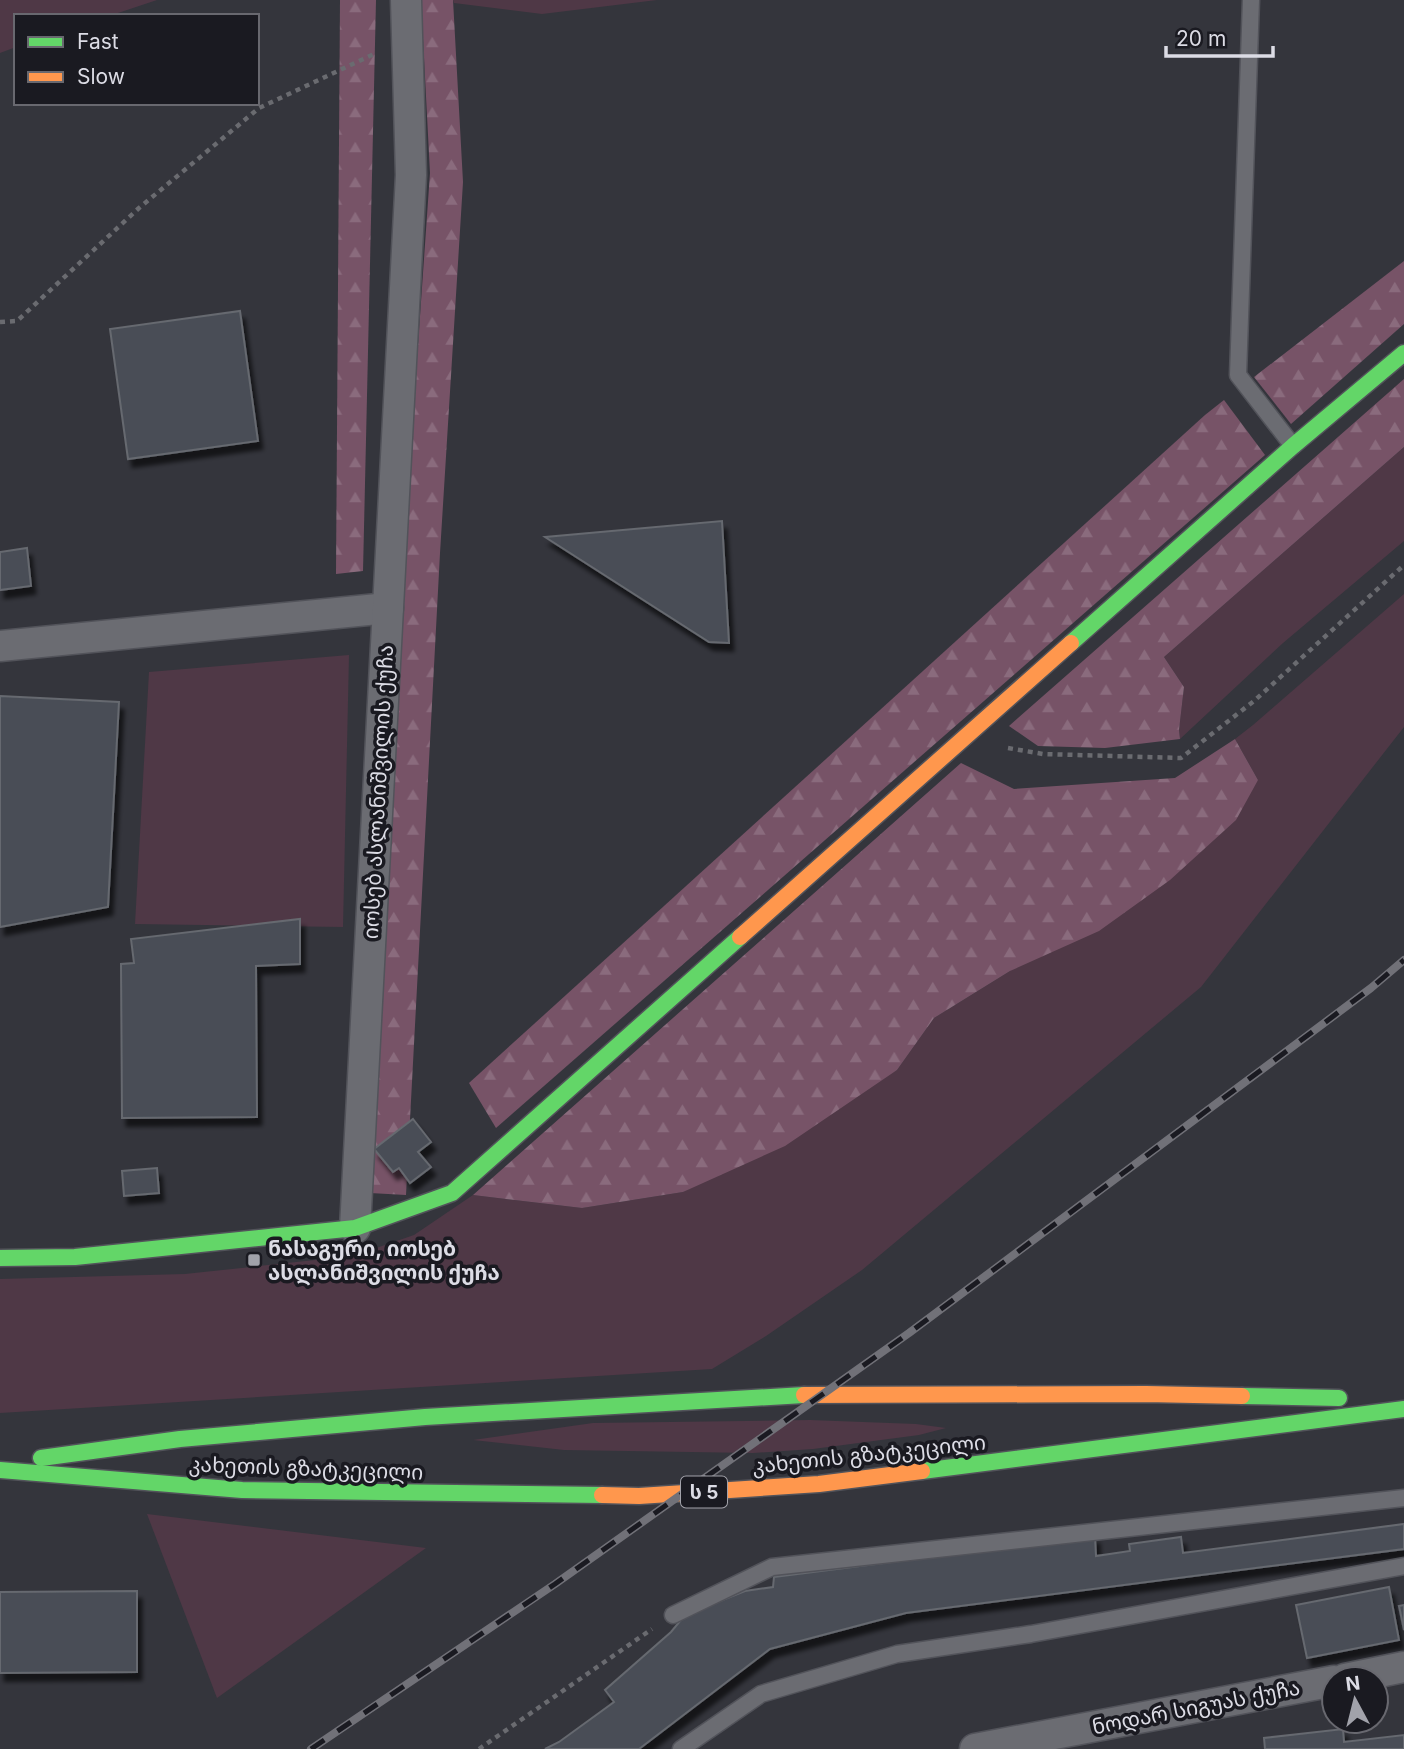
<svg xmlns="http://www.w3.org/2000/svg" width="1404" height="1749" viewBox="0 0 1404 1749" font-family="Inter,'Noto Sans Georgian',sans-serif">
	<defs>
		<pattern id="forest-firs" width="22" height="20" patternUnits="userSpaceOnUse" patternTransform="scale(1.75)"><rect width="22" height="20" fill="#775367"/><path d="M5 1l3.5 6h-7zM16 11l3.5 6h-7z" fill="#8a6b7d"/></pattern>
		<filter id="shadow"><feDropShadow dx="4.5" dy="8" stdDeviation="2" flood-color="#0009"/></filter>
	</defs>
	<rect width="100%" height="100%" fill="#34353c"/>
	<g fill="#4f3846">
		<polygon points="0,0 157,0 109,16 16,16 16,47 0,53"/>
		<polygon points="453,0 657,0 542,14 454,3"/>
		<polygon points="1404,447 1404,541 1283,643 1180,739 1179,730 1184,687 1164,657"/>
		<polygon points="1404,594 1404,727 1201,987 862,1270 766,1336 712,1369 0,1413 0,1279 185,1274 353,1256 414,1235 473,1195 582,1208 683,1192 897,1070 934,1018 1010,971 1258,780 1235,739 1253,725"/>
		<polygon points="349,655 343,927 135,924 149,672"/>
		<polygon points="810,1420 916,1424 946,1428 919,1435 813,1449 753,1453 564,1450 473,1440 593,1423"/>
		<polygon points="147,1514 426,1548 217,1698"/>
	</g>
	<g fill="url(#forest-firs)">
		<polygon points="340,0 376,0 363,571 336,574"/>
		<polygon points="421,0 453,0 463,182 440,553 406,1195 370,1193 401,588 430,173"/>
		<polygon points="1404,261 1404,324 1291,424 1254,377"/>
		<polygon points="1404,379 1404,447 1164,657 1184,687 1179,730 1180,739 1105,748 1038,746 1009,726"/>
		<polygon points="1224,400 1265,455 496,1128 469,1083 1205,415"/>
		<polygon points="1235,739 1258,780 1236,820 1170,880 1099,931 1010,971 934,1018 897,1070 785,1146 683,1192 582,1208 473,1195 961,763 1014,789 1175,778"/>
	</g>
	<g fill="#494e57" stroke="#66696f" stroke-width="2" filter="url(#shadow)">
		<polygon points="240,311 258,441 128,459 110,329"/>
		<polygon points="722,521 729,643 709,642 545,537"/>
		<polygon points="27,548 31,586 0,590 0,552"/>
		<polygon points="0,696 119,702 108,907 0,927"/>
		<polygon points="300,919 300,964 256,966 257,1117 122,1118 121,964 134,963 131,939"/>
		<polygon points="413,1119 431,1142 418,1152 431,1167 410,1183 399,1168 393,1172 374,1149"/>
		<polygon points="157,1168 159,1193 124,1196 122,1171"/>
		<polygon points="1404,1524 1404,1549 906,1613 770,1649 639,1749 545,1749 559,1742 614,1702 605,1690 671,1632 685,1615 745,1591 773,1587 774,1577 1095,1536 1096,1556 1130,1551 1129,1544 1181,1537 1183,1553"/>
		<polygon points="1389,1587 1399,1640 1307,1658 1296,1605"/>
		<polygon points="137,1591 137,1672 0,1673 0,1592"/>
		<polygon points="1404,1605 1404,1630 1399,1606"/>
		<polygon points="1343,1729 1344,1742 1404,1735 1404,1749 1265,1749 1264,1738"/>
	</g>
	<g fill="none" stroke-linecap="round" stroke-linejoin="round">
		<g stroke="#52535a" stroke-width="19">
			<g id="lane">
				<polyline points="1251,0 1238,375 1293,446"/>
				<polyline points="673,1615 772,1567 1404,1498"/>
				<polyline points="681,1749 761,1694 897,1654 1031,1634 1404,1566"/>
			</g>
		</g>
		<g stroke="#52535a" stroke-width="33">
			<g id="street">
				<polyline points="0,646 388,608"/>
				<polyline points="355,1228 411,175 406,0"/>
				<polyline points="1345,1679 1404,1667"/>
				<polyline points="975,1749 1334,1681"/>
			</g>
		</g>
		<g stroke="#52535a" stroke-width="19">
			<g id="fast">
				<polyline points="1071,643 1293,446 1404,353"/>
				<polyline points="0,1258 75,1257 355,1228 452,1193 740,937"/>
				<polyline points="1242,1396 1339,1398"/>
				<polyline points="41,1458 180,1439 425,1417 804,1395"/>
				<polyline points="0,1470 242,1490 602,1495"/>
				<polyline points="922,1471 1404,1409"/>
			</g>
		</g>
		<g stroke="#52535a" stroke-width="19">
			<g id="slow">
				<polyline points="740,937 1071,643"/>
				<polyline points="804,1395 1146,1394 1242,1396"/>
				<polyline points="602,1495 639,1496 819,1484 922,1471"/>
			</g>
		</g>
		<g stroke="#6a6b70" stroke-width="4.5" stroke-dasharray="5 5" stroke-linecap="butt">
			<polyline points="0,322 17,321 139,208 259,108 374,54"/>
			<polyline points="1008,748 1043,754 1181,758 1254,701 1404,565"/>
			<polyline points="479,1749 652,1629"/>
		</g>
		<use href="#lane" stroke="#6b6c72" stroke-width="16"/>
		<use href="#street" stroke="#6b6c72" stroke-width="30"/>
		<use href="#fast" stroke="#63d668" stroke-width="16"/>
		<use href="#slow" stroke="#ff974d" stroke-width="16"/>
		<g stroke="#717178" stroke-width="8">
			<polyline id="rail" points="311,1749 555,1584 909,1333 1371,988 1404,960"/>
		</g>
		<use href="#rail" stroke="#1a1a21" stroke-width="5" stroke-dasharray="16" stroke-linecap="butt"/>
	</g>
	<rect fill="#a1a2aa" stroke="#1a1a21" stroke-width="2.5" x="247" y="1253" width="14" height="14" rx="3.5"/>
	<g text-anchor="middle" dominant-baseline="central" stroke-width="7" stroke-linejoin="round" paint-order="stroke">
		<rect fill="#1a1a21" stroke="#a2a2aa" stroke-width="2" x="681" y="1476.5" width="46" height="31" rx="5"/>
		<g font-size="19" font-weight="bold" fill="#dcdce5">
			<text x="704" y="1492">ს 5</text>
		</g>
		<g font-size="21" fill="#dcdce5" stroke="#1a1a21">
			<text transform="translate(378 792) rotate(-87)">იოსებ ასლანიშვილის ქუჩა</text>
			<text transform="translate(869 1454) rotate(-6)">კახეთის გზატკეცილი</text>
			<text transform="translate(306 1468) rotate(2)">კახეთის გზატკეცილი</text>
			<text transform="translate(1196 1707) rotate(-11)">ნოდარ სიგუას ქუჩა</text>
		</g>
		<g font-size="21" font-weight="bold" fill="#dcdce5" stroke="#1a1a21" text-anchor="start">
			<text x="268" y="1248">ნასაგური, იოსებ<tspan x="268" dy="24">ასლანიშვილის ქუჩა</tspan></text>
		</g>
	</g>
	<rect x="14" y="14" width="245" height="91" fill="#1a1a21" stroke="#68686f" stroke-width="2"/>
	<rect x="28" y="37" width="35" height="10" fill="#63d668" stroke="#68686f" stroke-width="2"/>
	<text x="77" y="49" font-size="21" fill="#dcdce5">Fast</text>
	<rect x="28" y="72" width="35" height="10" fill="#ff974d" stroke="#68686f" stroke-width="2"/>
	<text x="77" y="84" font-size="21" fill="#dcdce5">Slow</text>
	<g transform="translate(1355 1700) rotate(353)"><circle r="33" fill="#1a1a21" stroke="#68686f" stroke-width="2"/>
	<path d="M0-5L12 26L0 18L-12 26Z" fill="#a1a2aa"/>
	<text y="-10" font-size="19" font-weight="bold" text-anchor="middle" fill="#dcdce5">N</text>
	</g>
	<path d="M1166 46v10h107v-10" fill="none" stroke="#dcdce5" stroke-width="3.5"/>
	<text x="1176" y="46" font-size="21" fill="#dcdce5" stroke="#1a1a21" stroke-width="5" paint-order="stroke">20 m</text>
</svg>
